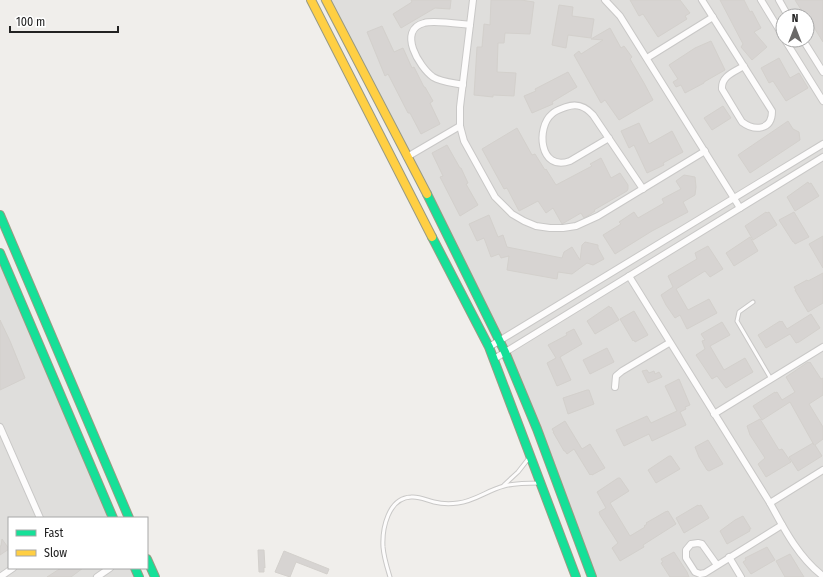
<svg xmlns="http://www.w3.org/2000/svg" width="823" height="577" viewBox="0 0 823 577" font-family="'Fira Sans Condensed',sans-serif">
	<rect width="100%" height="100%" fill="#f0eeeb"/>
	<g fill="#dfdedc" fill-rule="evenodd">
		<path d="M320 0H823V577H589L505 350ZM783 16H807V40H783Z"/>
		<polygon points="0,248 114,518 9,518 9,568 135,568 139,577 0,577"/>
	</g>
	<g fill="#d7d4d2" stroke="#d3d0cc">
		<polygon points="411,0 451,0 450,9 435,8 401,28 393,14 412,2"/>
		<polygon points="491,0 521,0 534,2 530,34 505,33 504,43 498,43 497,72 516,73 514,96 493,95 493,97 474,95 477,47 482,47 484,24 490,25"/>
		<polygon points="630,0 680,0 690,13 685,16 687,19 658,37 643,14 639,16"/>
		<polygon points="720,0 744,0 750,12 752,11 761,28 754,32 767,47 752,60 741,47 743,44"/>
		<polygon points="795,0 823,0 823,42 807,16 805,16"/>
		<polygon points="559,5 573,7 572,16 594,19 591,38 568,35 566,48 552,45"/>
		<polygon points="382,26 394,52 403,48 412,68 414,67 424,87 425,87 433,101 430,103 440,124 421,134 410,113 408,113 388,74 385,76 367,32"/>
		<polygon points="610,28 621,48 624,46 632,57 630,59 644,83 653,100 619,120 605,100 601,103 574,55 579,51 581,54 603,40 591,39"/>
		<polygon points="711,41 725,70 704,82 704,83 685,93 681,85 676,87 673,82 678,79 669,65 695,48"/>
		<polygon points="779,58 790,78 799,73 808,88 786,101 773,81 769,83 761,68"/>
		<polygon points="568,72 577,87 552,102 553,104 532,113 524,96 536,91 535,89"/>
		<polygon points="723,106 731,118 712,130 704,118"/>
		<polygon points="788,121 793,129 799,132 800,140 750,173 738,155"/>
		<polygon points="639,123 649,144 672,131 683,152 663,163 664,165 647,173 634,145 629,148 621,131"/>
		<polygon points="517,128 532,155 535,154 545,170 546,169 556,185 592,166 590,164 601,158 611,178 620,173 628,185 628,189 627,191 594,210 595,211 589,215 584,218 581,213 562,224 553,208 546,213 538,201 519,211 507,188 504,189 482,149"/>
		<polygon points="447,145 460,168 461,168 468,183 466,184 478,205 460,216 440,177 443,176 432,153"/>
		<polygon points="684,175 695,177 696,187 695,195 683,202 688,212 652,231 615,254 603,235 621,224 619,222 634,212 638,218 664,203 662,199 681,189 676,181"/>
		<polygon points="808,182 809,184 811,183 819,196 795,211 787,197"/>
		<polygon points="766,212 767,213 769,212 777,225 753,240 745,226"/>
		<polygon points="794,212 809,237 795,244 794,242 793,242 779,220"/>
		<polygon points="489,215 498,237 503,235 507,247 562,258 564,252 572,247 580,260 582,245 585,242 598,245 598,248 604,259 593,265 587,263 572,274 558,272 557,279 507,270 509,256 501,258 499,254 491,257 484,238 477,241 469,224"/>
		<polygon points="823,236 823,268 809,244"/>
		<polygon points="750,237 758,251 734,266 726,253"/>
		<polygon points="708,246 723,269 710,277 705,271 676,289 688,310 709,299 717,313 687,329 680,315 675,318 666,305 661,295 673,287 668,276 697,259 695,253"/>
		<polygon points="823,273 823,303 808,312 795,290 796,290 794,287 807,280 808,281"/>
		<polygon points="609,306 610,308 611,307 619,320 595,334 587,321"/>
		<polygon points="634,311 648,335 635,342 634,340 633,341 620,319"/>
		<polygon points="811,314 820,328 799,342 796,343 790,334 766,348 758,335 780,321 781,322 782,321 787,329"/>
		<polygon points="0,320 10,341 25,378 0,390"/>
		<polygon points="722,322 730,335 710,346 724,370 745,358 753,372 726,388 717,376 712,379 696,355 705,349 702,341 705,340 701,334"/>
		<polygon points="574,329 582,344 560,357 571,380 557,386 547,363 556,358 548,345 567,335 566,333"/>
		<polygon points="607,348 614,362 590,374 583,360"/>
		<polygon points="808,362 809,363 810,362 821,379 823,378 823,395 809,404 823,427 823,439 815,445 822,456 798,471 789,457 813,443 814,445 790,402 762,420 753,406 775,392 775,393 777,392 782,400 795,392 786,377"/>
		<polygon points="647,370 649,373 654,371 655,374 659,372 662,377 648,383 642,371"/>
		<polygon points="679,379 690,405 685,407 686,409 680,412 686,425 652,441 649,434 624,446 616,430 647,416 651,423 677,411 665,386"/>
		<polygon points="587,390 589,390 594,404 568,414 563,398"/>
		<polygon points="760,419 779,450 782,449 791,462 766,477 758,464 765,458 750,435 747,426"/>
		<polygon points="565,421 582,449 590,444 605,468 592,475 591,474 590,475 574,449 567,454 565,451 564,451 553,432 554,432 552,429"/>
		<polygon points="708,440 723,464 709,471 707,470 699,457 695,447"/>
		<polygon points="669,456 671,456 680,469 656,483 648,470"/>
		<polygon points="618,478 620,478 629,491 610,503 630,536 645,527 644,526 647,524 646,523 665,512 668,511 676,524 643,545 644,547 620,561 612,548 618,543 600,515 599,512 606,508 597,492"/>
		<polygon points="698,505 699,506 701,505 709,518 684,533 676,518"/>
		<polygon points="743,516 751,529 749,529 750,531 727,544 720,531 735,520"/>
		<polygon points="2,539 9,549 0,555 0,546 1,546"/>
		<polygon points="767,547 775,560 751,574 743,562 746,560 745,558"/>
		<polygon points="258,550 264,550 265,568 264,567 264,572 259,572"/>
		<polygon points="284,551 329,569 327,574 296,562 290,577 275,572"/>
		<polygon points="674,552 687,572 689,577 670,577 661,563 663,562 661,559"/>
		<polygon points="790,554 799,569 804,577 785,577 776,561"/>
		<polygon points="61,568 83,568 71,577 47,577"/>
	</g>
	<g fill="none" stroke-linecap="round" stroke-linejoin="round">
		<g stroke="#c9c8c7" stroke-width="5">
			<g id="lane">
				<polyline points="753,302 739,312 737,321 771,379"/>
				<polyline points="504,485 518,472 529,458"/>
				<path d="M390 577C387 567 384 558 383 547 382 529 388 498 411 497 419 496 426 500 434 502 442 504 451 504 458 503 475 501 488 490 504 486 515 483 528 483 540 483"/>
			</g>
		</g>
		<g stroke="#c9c8c7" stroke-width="8">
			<g id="street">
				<polyline points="473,0 460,107 460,126 464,141 495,197 512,214 524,221 536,226 550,228 563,228 576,226 598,216 705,151"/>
				<polyline points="605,0 620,16 740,208"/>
				<path d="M702 0 772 111C772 131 754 131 742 122L722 89C721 76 734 72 744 66"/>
				<polyline points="761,0 783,36"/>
				<polyline points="779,0 788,16"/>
				<polyline points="785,40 823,101"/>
				<polyline points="803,40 823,72"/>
				<polyline points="647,58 713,17"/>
				<path d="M463 85C454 83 441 82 433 77 419 67 397 30 424 23 434 20 459 24 470 25"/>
				<path d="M609 138 570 161C539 172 536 127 552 114 556 110 561 109 566 107 577 103 585 106 593 115L643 189"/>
				<polyline points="407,157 460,126"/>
				<path d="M629 276 770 503C784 529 799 558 823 576"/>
				<polyline points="489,347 823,144"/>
				<polyline points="494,359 823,157"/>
				<polyline points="615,387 616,376 622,371 669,343"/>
				<polyline points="714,414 823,347"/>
				<polyline points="0,427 40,518"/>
				<polyline points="770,503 823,470"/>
				<polyline points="729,557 741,577"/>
				<polyline points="717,565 702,544 698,543 691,544 686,550 686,558 695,572 700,574 705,573 782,525"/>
				<polyline points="0,577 13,568"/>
				<polyline points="97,577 110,568"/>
			</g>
		</g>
		<g stroke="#999a82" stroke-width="10">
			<g id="fast">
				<polyline points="427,194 505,352 537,429 592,577"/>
				<polyline points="0,215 129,518"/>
				<polyline points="432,237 489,347 576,577"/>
				<polyline points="0,253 113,518"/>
				<polyline points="147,559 155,577"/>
				<polyline points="135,568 139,577"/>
			</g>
		</g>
		<g stroke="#999a82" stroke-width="10">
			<g id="slow">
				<polyline points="311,0 432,237"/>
				<polyline points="326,0 427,194"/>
			</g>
		</g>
		<use href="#lane" stroke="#fdfcfc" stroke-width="3"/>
		<use href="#street" stroke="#fdfcfc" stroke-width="6"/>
		<use href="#fast" stroke="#16e098" stroke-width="8"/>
		<use href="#slow" stroke="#ffcf43" stroke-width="8"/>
	</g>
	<rect x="8" y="517" width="140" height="52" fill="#ffffff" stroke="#a7a7a7"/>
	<rect x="16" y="530" width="20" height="6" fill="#16e098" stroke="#a7a7a7"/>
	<text x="44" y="537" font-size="12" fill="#222222">Fast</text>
	<rect x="16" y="550" width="20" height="6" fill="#ffcf43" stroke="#a7a7a7"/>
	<text x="44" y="557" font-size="12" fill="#222222">Slow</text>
	<g transform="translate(795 28)"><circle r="19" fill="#ffffff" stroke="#a7a7a7"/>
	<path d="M0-3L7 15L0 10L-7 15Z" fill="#6a6968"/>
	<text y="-6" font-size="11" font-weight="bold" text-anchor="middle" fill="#222222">N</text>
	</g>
	<path d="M10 26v6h108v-6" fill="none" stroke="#222222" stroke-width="2"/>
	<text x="16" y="26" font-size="12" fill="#222222" stroke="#ffffff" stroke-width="3" paint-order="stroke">100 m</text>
</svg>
